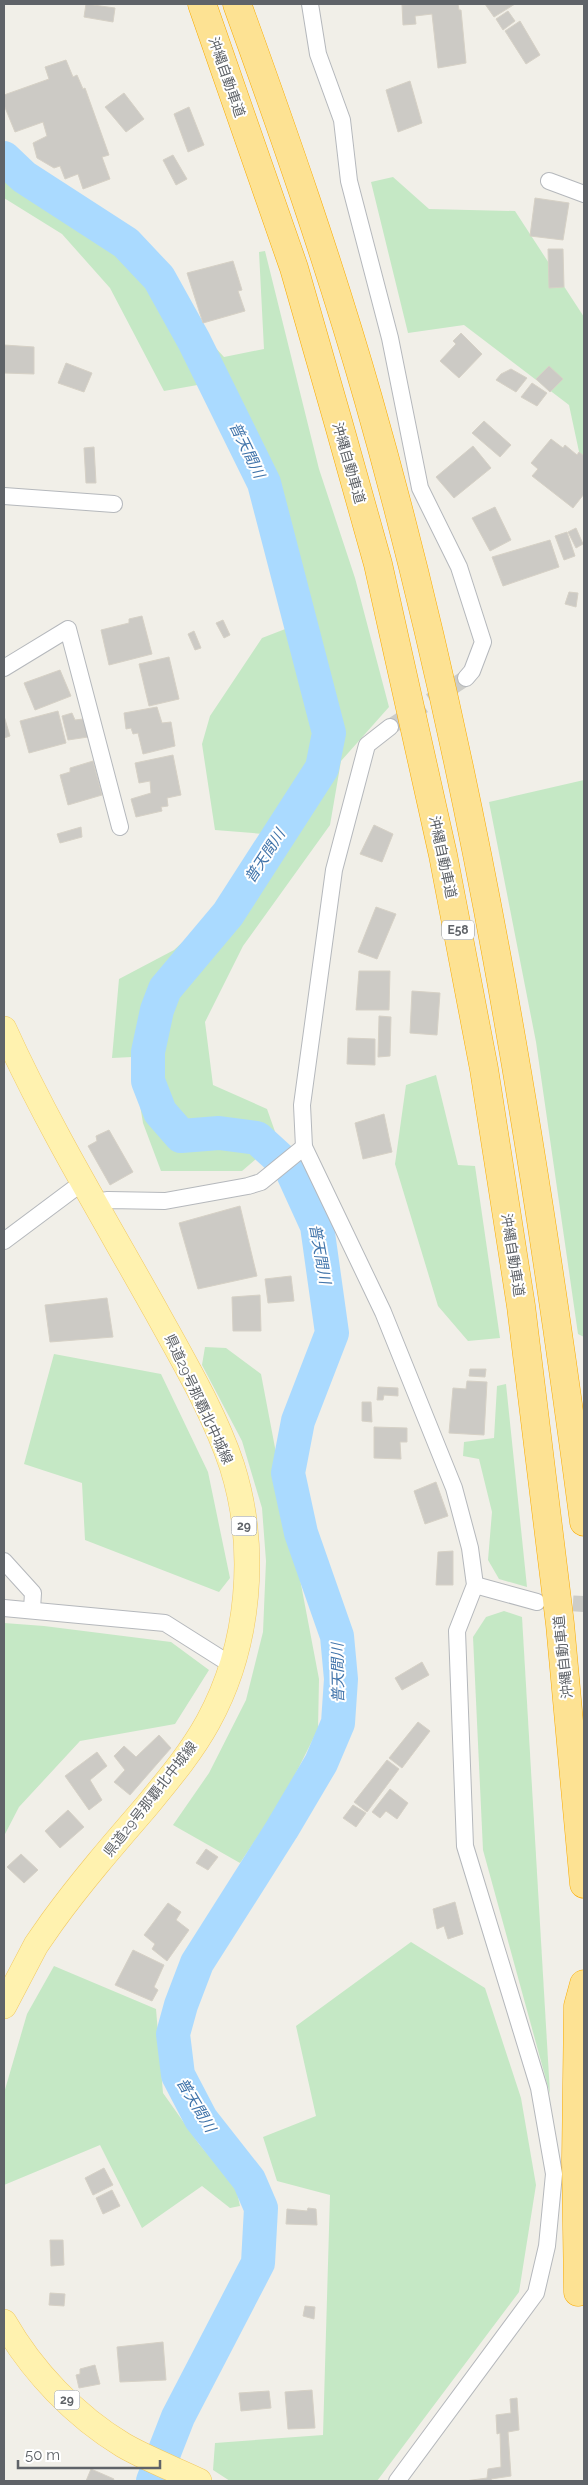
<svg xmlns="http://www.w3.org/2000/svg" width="588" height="2485" viewBox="0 0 588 2485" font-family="Raleway,'Noto Sans JP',sans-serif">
	<rect width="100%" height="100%" fill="#f1efe8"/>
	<g fill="#c5e8c5">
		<polygon points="4,148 8,157 167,276 199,330 224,357 264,349 259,252 265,251 319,469 355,578 389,707 341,761 330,825 243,946 205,1022 213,1085 267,1109 278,1140 242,1171 161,1171 143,1123 132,1057 112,1058 119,979 174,950 273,859 264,834 215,830 202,744 210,716 262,638 293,626 264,505 244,473 203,384 164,391 110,288 62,234 4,198"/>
		<polygon points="393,177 429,209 515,211 584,317 584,475 569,405 464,325 408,333 371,182"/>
		<polygon points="584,780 584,1337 578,1334 536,1042 489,802"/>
		<polygon points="436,1075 458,1165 475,1166 500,1338 468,1341 438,1306 395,1164 406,1085"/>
		<polygon points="205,1347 226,1348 261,1374 319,1679 318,1729 283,1799 240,1863 173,1825 209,1773 246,1700 263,1632 266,1561 262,1508 242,1441 202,1365"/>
		<polygon points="54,1354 161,1374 208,1472 230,1578 219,1592 85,1540 82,1483 24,1464"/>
		<polygon points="506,1384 527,1587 499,1579 488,1560 492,1512 479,1459 463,1456 464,1442 494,1438 497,1386"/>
		<polygon points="504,1611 522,1617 550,2094 483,1850 473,1637 486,1617"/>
		<polygon points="4,1623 44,1626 171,1642 209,1670 175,1724 80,1741 19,1807 4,1836"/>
		<polygon points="411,1942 485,1988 521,2098 536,2185 519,2292 377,2481 230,2481 213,2470 215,2443 323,2435 330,2195 277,2181 263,2137 316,2116 296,2026"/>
		<polygon points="54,1966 156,2009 163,2093 199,2144 236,2188 240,2206 230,2208 202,2186 142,2228 100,2145 4,2185 4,2093 27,2014"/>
	</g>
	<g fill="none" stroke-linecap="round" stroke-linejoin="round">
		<polyline stroke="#aadaff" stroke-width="34" points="4,158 24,177 126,243 159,278 194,341 264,483 329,733 322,768 228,914 165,989 157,1010 148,1052 148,1081 160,1112 181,1136 219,1133 257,1138 291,1169 317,1226 332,1333 298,1421 288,1473 301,1533 337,1636 341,1679 338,1723 321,1763 282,1829 197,1963 181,2005 173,2034 178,2075 201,2119 249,2180 261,2208 258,2263 178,2417 153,2481"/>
	</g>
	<g fill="#cccac5" stroke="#d6d1c6">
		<polygon points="86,4 115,8 113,22 84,17"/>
		<polygon points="418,4 458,4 459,10 461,10 466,63 438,68 432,14 415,16 416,24 403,25 402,5"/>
		<polygon points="485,4 515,4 494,17"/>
		<polygon points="508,11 515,21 503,30 496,19"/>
		<polygon points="520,21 540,55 526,64 505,31"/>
		<polygon points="66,60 73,77 77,75 83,89 85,88 109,155 102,157 110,179 83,189 78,174 65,179 60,166 54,168 37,158 33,143 47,136 43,122 15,132 4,105 4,95 49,79 45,67"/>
		<polygon points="410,81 422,123 398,132 386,90"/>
		<polygon points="124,93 144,119 126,132 105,107"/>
		<polygon points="189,107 204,145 188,152 174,114"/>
		<polygon points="173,155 187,179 176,185 163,160"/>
		<polygon points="535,198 569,203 563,240 530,236"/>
		<polygon points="548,249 563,249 564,287 549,288"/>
		<polygon points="233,261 242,290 238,291 245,311 203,323 187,273"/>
		<polygon points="461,333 482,354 459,378 440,361 456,344 453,341"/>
		<polygon points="4,345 34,347 34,374 4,373"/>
		<polygon points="66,363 92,373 84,392 58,383"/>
		<polygon points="549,366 563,379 550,392 536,379"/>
		<polygon points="511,369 527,378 516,392 496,380 501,374"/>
		<polygon points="532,383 547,393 537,406 521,397"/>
		<polygon points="484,421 511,445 500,457 472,433"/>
		<polygon points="551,439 563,448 565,445 577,455 579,452 584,456 584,494 573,508 532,476 538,469 531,463"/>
		<polygon points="473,446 491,468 454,498 436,477"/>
		<polygon points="94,447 96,483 86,483 84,448"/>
		<polygon points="495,507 511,540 490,551 472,518"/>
		<polygon points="576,528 583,544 576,548 568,532"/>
		<polygon points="567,532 575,556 564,560 555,536"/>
		<polygon points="550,540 559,567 503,586 492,557"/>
		<polygon points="569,592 578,593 576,607 565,604"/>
		<polygon points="142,616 152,654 109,665 101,630 129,623 129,619"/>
		<polygon points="223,620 230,635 224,638 216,623"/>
		<polygon points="194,631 201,648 195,650 188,634"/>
		<polygon points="169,657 179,699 149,706 139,664"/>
		<polygon points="60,670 71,696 35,710 24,683"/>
		<polygon points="157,707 162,723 171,722 175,746 143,754 138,733 133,734 131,728 126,729 124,713"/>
		<polygon points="58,711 66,743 29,753 20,721"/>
		<polygon points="72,713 75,720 83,719 88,737 68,740 62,716"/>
		<polygon points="4,716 10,736 4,738"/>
		<polygon points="173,755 181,795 167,798 168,806 161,807 162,811 136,817 131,799 151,793 150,781 139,783 135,763"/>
		<polygon points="93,761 102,795 68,805 60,775 70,772 70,768"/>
		<polygon points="374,825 393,834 382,862 360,854"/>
		<polygon points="81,827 82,837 60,843 57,834"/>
		<polygon points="376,907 396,914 377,959 358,952"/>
		<polygon points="359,971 390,971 389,1010 356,1010"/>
		<polygon points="412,991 440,993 437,1035 410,1033"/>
		<polygon points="379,1016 391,1017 390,1056 378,1057"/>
		<polygon points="348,1038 375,1039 375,1065 347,1064"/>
		<polygon points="384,1114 392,1152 363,1159 355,1123"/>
		<polygon points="109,1130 133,1172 110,1185 88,1146 97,1141 96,1136"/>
		<polygon points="240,1206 257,1276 198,1289 179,1223"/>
		<polygon points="291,1276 294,1301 268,1303 265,1279"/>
		<polygon points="260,1295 261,1331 233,1331 232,1297"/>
		<polygon points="107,1298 113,1337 50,1342 45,1305"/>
		<polygon points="470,1369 486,1369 485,1377 469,1376"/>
		<polygon points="467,1381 487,1382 484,1435 449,1433 453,1388 466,1389"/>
		<polygon points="378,1387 398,1388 398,1396 384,1395 383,1400 377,1400"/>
		<polygon points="362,1402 371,1402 372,1422 362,1421"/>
		<polygon points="374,1427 407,1428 407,1442 400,1442 401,1459 374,1458"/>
		<polygon points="436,1482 448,1516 425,1524 414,1491"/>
		<polygon points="453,1551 453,1585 436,1585 438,1552"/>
		<polygon points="422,1662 429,1675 402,1690 395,1678"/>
		<polygon points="418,1722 430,1731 402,1768 389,1758"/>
		<polygon points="159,1735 171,1748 130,1795 114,1782 125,1770 114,1756 124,1746 136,1757"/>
		<polygon points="97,1752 107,1766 90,1780 102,1800 89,1810 65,1776"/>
		<polygon points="387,1760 399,1769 367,1812 354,1802"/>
		<polygon points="390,1789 408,1803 397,1819 386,1811 380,1818 372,1812"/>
		<polygon points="353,1805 366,1813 356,1827 343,1818"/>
		<polygon points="68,1810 84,1827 60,1848 45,1831"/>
		<polygon points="206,1849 218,1857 208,1870 196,1863"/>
		<polygon points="21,1854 38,1870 24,1883 7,1867"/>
		<polygon points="455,1902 463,1934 448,1939 444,1926 437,1929 433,1909"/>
		<polygon points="168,1903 181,1912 176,1920 189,1930 167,1961 152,1949 155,1944 144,1935"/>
		<polygon points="133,1950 164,1965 154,1987 158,1990 152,2001 115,1985"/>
		<polygon points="104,2168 113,2185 93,2195 85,2178"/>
		<polygon points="112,2190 120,2206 103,2214 96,2198"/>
		<polygon points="308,2208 316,2209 317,2225 286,2224 287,2209 307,2211"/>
		<polygon points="50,2240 63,2240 64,2265 51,2266"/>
		<polygon points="50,2293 65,2294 64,2306 49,2305"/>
		<polygon points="305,2306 315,2307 314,2319 303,2316"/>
		<polygon points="163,2342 166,2380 120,2382 117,2347"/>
		<polygon points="95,2365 100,2384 79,2388 76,2375 80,2374 80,2369"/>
		<polygon points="312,2390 315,2428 288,2429 285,2392"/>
		<polygon points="269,2391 271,2408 241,2411 239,2393"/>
		<polygon points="517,2398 519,2430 508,2432 511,2476 491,2479 492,2481 465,2481 487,2478 488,2469 501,2467 500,2433 497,2434 496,2415 511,2413 510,2399"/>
		<polygon points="91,2469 114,2479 113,2481 86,2481"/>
	</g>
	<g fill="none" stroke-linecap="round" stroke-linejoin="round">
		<g stroke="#ccccc8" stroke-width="16" stroke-dasharray="16 8" stroke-linecap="butt">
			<polyline points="390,727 466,678"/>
			<polyline points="549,1602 584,1604"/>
		</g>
		<g stroke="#b5b8bc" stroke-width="18">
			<g id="street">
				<polyline points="310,4 318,54 342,120 349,181 390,338 420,488 459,567 483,642 472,671 466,678"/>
				<polyline points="549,181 584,194"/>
				<polyline points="4,496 114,504"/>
				<polyline points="4,668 68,629 120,827"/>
				<polyline points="390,727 367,745 334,870 302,1105 304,1147 383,1312 454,1488 470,1548 475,1585 457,1631 465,1846 539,2088 554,2174 547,2246 536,2293 397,2481"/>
				<polyline points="95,1202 108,1200 165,1201 248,1186 261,1182 304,1147"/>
				<polyline points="4,1241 83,1182"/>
				<polyline points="4,1561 33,1593 32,1609"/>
				<polyline points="475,1585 537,1602"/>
				<polyline points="4,1608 165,1623 233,1666"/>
			</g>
		</g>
		<g stroke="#f2c960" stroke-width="26">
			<g id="primary">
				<path d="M4 1029C48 1126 104 1218 156 1311 183 1360 214 1412 232 1466 258 1548 250 1646 208 1722 191 1753 168 1780 145 1808 113 1845 81 1882 52 1922L36 1945 4 2006"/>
				<path d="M4 2322C32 2371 75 2416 123 2445 147 2459 174 2469 199 2481"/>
			</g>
		</g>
		<g stroke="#f9ab00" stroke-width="29">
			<g id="highway">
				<polyline points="202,4 294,268 339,425 378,564 443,855 484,1069 521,1306 560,1624 584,1884"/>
				<path d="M237 4C284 134 330 265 368 398 473 766 534 1144 584 1522"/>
				<polyline points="578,2292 576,2160 578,2006 584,1984"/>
			</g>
		</g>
		<use href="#street" stroke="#fff" stroke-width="16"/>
		<use href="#primary" stroke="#fff2af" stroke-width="25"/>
		<use href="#highway" stroke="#fde293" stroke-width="28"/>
	</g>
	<g text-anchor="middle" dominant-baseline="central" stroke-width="4" stroke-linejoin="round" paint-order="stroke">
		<g fill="#fff" stroke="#8f9295" stroke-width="1">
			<rect x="442" y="920.5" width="32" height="19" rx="4"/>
			<rect x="231.5" y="1516.5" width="25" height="19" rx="4"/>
			<rect x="54.5" y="2390.5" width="25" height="19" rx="4"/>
		</g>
		<g font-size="12" font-weight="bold" fill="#5f6368">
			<text x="458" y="930">E58</text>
			<text x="244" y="1526">29</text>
			<text x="67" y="2400">29</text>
		</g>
		<g font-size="14" fill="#5f6368" stroke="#fff">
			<text transform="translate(227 77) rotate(71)">沖縄自動車道</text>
			<text transform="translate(349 463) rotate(74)">沖縄自動車道</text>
			<text transform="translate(443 857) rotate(78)">沖縄自動車道</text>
			<text transform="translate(513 1255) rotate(81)">沖縄自動車道</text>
			<text transform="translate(199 1399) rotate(65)">県道29号那覇北中城線</text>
			<text transform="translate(563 1657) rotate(-96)">沖縄自動車道</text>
			<text transform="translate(150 1799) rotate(-52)">県道29号那覇北中城線</text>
		</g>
		<g font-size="15" font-style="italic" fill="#4174aa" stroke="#fff">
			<text transform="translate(247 450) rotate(64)">普天間川</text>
			<text transform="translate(265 856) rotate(-57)">普天間川</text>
			<text transform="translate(320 1254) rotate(80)">普天間川</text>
			<text transform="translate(338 1673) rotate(-91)">普天間川</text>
			<text transform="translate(196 2105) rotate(59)">普天間川</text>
		</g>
	</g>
	<rect width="588" height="2485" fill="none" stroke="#5f6368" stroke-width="10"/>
	<path d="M18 2460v8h142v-8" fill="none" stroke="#5f6368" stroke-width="2.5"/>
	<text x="25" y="2460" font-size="15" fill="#5f6368" stroke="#ffffff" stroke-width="4" paint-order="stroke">50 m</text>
</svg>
